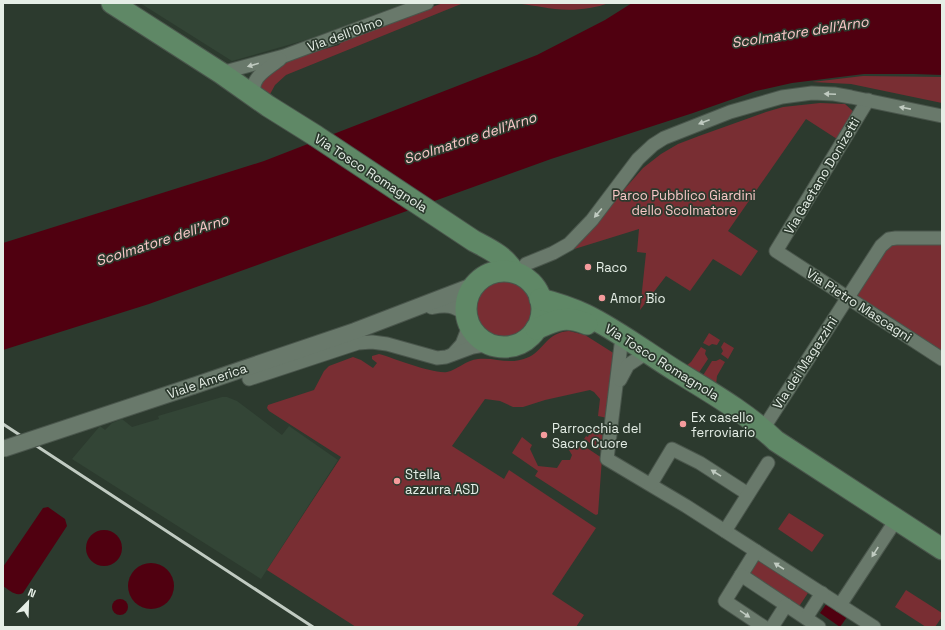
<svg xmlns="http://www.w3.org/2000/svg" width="945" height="630" viewBox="0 0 945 630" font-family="'Space Grotesk',sans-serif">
	<rect width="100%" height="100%" fill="#2c3a2e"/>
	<g fill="#334536">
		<polygon points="140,3 405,3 309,39 232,61"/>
		<polygon points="222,397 227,397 237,401 282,435 289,426 338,460 261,579 72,459 100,426 105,430 112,423 122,419 132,427 159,419 158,416"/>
	</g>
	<g fill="#792e33">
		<path d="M443 3H473L461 4 286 75 275 85 269 96 260 89C264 62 317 52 339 45L343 40Z"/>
		<path d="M505 3H609C593 9 573 11 555 9 538 7 522 3 505 3Z"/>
		<polygon points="863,76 942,77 942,103 851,84 812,82"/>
		<polygon points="820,103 845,104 855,113 837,139 806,119 728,231 758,251 741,276 713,259 690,291 666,276 640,310 646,253 637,252 639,229 568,251 607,209 643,168 661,154 678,144 699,136 766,112 783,107"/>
		<polygon points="894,242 942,243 942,353 854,296 886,246"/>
		<circle cx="503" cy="309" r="30"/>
		<path d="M569 331 585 335 615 354 607 418 598 416 600 399 594 392 590 390 545 400 523 407H513L500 401 485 399 452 446 504 479 509 470 596 528 552 594 584 615 576 627H356L267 570 341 457 269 411 267 408 268 405 314 390 324 371 329 366 353 357 361 360 373 368 377 363 372 359V356L379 354C394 358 432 374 447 372 457 370 466 360 478 359 497 357 508 366 529 357 545 349 546 333 569 331Z"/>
		<polygon points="709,333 720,340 717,345 712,344 709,346 703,343"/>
		<polygon points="724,342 734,348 728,359 721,354 723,351 721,347"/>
		<polygon points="701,347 706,350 705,354 708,359 698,374 686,366 691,362"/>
		<polygon points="720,359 725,362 717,376 716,385 702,377 712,361 716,361"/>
		<polygon points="592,426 603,428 602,451 584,439 586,436 588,437"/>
		<polygon points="522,437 532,445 530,449 538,466 557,468 562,460 570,460 572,455 569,450 574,442 578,448 581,444 602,458 598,514 596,515 594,514 535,476 538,471 512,453"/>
		<polygon points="789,513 824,535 812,552 778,529"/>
		<polygon points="757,556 810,590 798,608 746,574"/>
		<polygon points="906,590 942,613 942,617 935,627 926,627 895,607"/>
	</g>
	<g fill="#500010">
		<polygon points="632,3 942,3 942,75 914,74 864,74 792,83 756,91 693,113 551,159 149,304 3,350 3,243 264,161 537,55 605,20"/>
		<path d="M48 507 65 519 67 526 23 593C16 597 9 590 3 586V567L43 508Z"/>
		<circle cx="104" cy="548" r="18"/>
		<circle cx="151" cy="586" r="23"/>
		<circle cx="120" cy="607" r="8"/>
		<polygon points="827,603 847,617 840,627 820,613"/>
	</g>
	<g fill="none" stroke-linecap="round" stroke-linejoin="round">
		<g stroke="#4a564c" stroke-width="15">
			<g id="minor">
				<polyline points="221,73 284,56 427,3"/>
				<path d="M255 96C248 78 268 69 280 59"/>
				<polyline points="868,100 776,251 942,359"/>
				<polyline points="518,273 526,264 553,253 569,244 592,220 638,159 653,145 664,138 730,112 782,97 812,93 834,94 851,97 942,116"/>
				<polyline points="621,345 607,459 686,506 874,627"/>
				<polyline points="453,354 462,344 469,326"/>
				<polyline points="249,379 358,343 372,342 387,344 437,358 446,357 473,347 490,344"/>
				<polyline points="620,380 628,365 640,357"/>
				<polyline points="763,429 881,246 889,239 896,238 942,238"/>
				<polyline points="651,484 672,449 700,463 748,494"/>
				<polyline points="725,531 768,463"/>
				<polyline points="756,551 725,601 764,627"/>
				<polyline points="741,575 819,627"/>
				<polyline points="840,605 896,520"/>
				<polyline points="806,618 822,593"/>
				<polyline points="772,627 786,605"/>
			</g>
		</g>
		<g stroke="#4a564c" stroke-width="18">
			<g id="tertiary">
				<path d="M432 306C446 303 454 304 466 313"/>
				<polyline points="193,386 355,331 475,285"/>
			</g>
		</g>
		<g stroke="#4a564c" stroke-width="23">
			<g id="primary">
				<path d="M112 3 221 73 268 106 316 136 474 241C489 249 505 256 514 272"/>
				<circle cx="504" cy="309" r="38"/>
				<path d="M540 299C556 303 571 308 586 315 617 330 647 353 676 371 710 392 747 413 776 441L942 549"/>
				<path d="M536 329C556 320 565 315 587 324"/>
			</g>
		</g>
		<use href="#minor" stroke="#69796b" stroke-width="13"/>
		<use href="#tertiary" stroke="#69796b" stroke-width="16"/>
		<use href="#primary" stroke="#5f8866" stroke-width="21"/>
		<polyline stroke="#c1cbc2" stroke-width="3" points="3,424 313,627"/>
		<g stroke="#4a564c" stroke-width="18" stroke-linecap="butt">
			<polyline id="tertiary-bridge" points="3,449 193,386"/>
		</g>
		<use href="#tertiary-bridge" stroke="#69796b" stroke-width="16"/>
	</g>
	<defs><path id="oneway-solid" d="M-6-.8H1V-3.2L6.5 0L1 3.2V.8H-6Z"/></defs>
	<g fill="#c0cbc1">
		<use href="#oneway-solid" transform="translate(253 65) rotate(164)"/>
		<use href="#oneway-solid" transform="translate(830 94) rotate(-177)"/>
		<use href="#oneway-solid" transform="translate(905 108) rotate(-169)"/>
		<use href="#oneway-solid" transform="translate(704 122) rotate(159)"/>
		<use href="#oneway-solid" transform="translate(598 213) rotate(130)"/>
		<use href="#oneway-solid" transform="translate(716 473) rotate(-148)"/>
		<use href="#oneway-solid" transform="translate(875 552) rotate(123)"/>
		<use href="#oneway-solid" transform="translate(779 566) rotate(-147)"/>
		<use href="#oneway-solid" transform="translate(745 614) rotate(34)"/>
	</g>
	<g fill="#f59b9c" stroke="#2c3a2e" stroke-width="1.5">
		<circle cx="588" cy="267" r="4"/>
		<circle cx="602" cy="298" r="4"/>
		<circle cx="683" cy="424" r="4"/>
		<circle cx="544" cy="435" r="4"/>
		<circle cx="397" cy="481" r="4"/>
	</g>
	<g text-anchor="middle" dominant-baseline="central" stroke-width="3.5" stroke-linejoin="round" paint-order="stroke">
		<g font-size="13" fill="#e5eee6" stroke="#2c3a2e">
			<text transform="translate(345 34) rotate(-20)">Via dell'Olmo</text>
			<text transform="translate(371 173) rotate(33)">Via Tosco Romagnola</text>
			<text transform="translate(822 176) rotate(-59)">Via Gaetano Donizetti</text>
			<text transform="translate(859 305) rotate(33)">Via Pietro Mascagni</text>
			<text transform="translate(662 362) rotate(32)">Via Tosco Romagnola</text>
			<text transform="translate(805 363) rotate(-57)">Via dei Magazzini</text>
			<text transform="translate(207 381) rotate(-19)">Viale America</text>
		</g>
		<g font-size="13" fill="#f7c7c6" stroke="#2c3a2e">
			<text x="684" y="195">Parco Pubblico Giardini<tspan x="684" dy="15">dello Scolmatore</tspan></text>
		</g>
		<g font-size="13" fill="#e5eee6" stroke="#2c3a2e" text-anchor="start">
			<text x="596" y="267">Raco</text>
			<text x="610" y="298">Amor Bio</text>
			<text x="691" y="417">Ex casello<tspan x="691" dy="15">ferroviario</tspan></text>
			<text x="552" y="428">Parrocchia del<tspan x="552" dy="15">Sacro Cuore</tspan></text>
			<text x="405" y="474">Stella<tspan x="405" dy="15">azzurra ASD</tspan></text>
		</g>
		<g font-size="14" font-style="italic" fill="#fbcaca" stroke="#2c3a2e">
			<text transform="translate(800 32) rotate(-9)">Scolmatore dell'Arno</text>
			<text transform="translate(470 138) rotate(-18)">Scolmatore dell'Arno</text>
			<text transform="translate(162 240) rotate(-18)">Scolmatore dell'Arno</text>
		</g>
	</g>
	<rect width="945" height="630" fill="none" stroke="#e5eee6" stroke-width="8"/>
	<g transform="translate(28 602) rotate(23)" stroke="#2c3a2e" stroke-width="3" paint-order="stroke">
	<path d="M0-3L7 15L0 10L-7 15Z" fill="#e5eee6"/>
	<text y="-6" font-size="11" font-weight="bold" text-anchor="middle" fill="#e5eee6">N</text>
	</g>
</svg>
